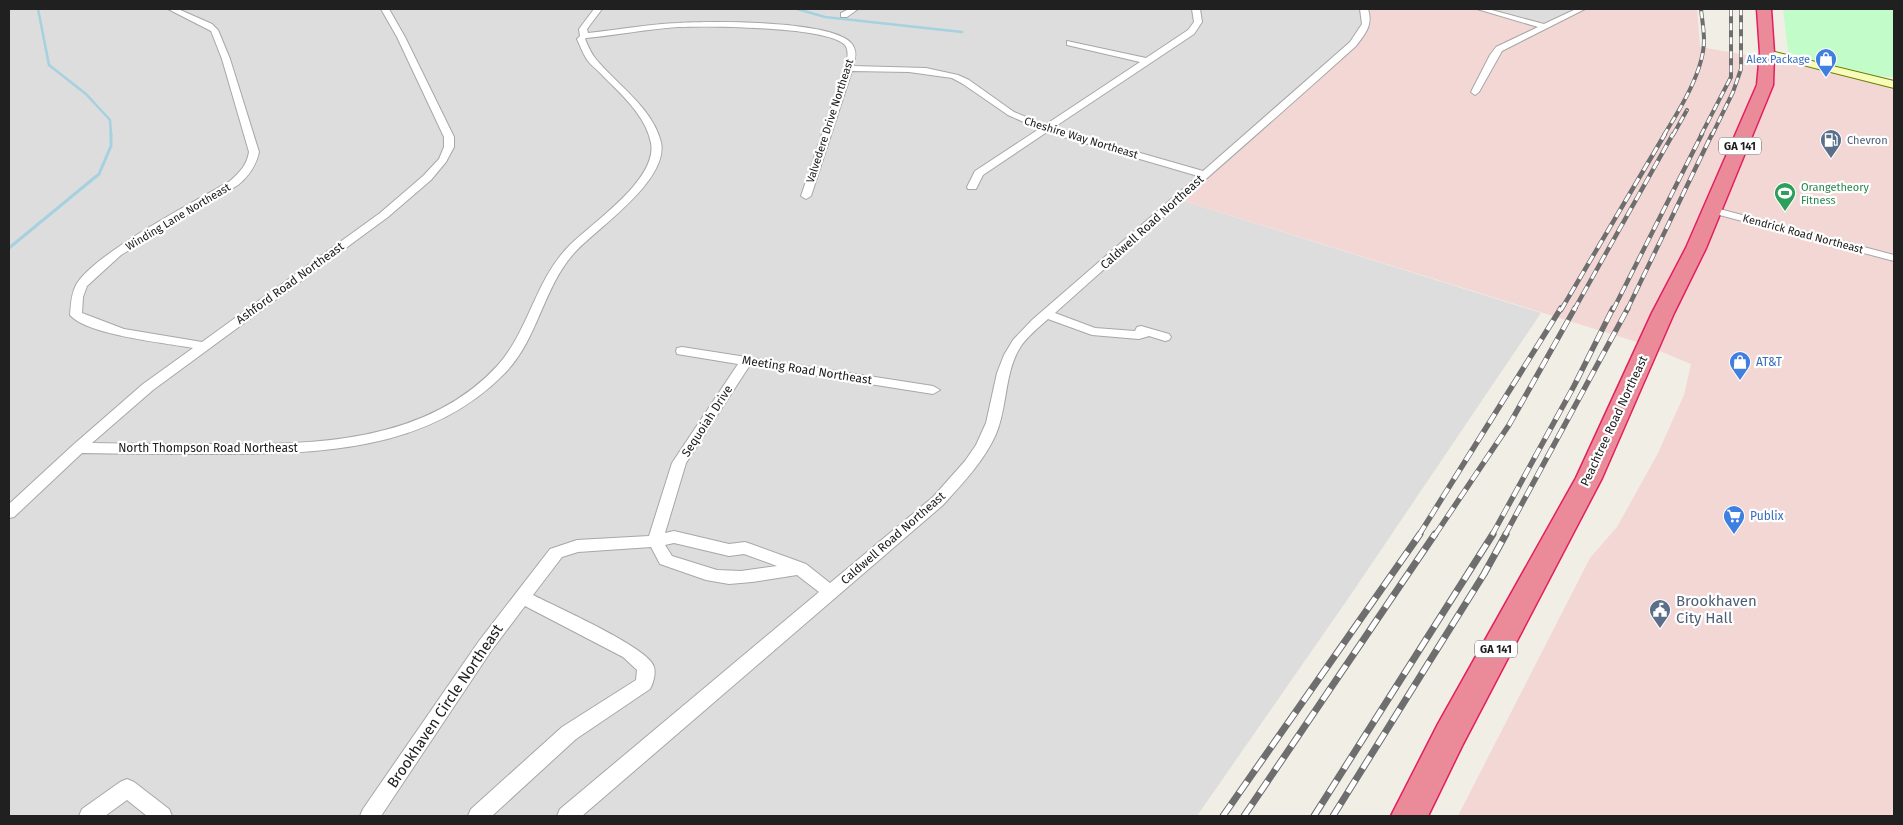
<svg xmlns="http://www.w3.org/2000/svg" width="1903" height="825" viewBox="0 0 1903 825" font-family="'Fira Sans',sans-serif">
	<rect width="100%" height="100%" fill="#f1eee6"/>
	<g fill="#dedddd">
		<polygon points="9,9 1364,9 1370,28 1338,61 1171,197 1541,313 1354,590 1197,816 9,816"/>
		<polygon points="1485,9 1582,9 1552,24"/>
	</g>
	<polygon fill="#f2d7d5" points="1364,9 1485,9 1552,24 1582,9 1697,9 1700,47 1868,76 1894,84 1894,816 1458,816 1590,558 1617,527 1657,455 1684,395 1691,364 1640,343 1171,197 1338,61 1370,28"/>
	<polygon fill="#c2fcc8" points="1783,9 1894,9 1894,77 1868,76 1786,52 1788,51"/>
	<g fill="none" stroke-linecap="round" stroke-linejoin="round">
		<g stroke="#a5d1e0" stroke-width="2.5">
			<polyline points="38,9 49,65 86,94 110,120 111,135"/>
			<polyline points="797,9 825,17 962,32"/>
		</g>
		<polyline stroke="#a5d1e0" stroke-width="3" points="9,248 99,174 111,146 111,134"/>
		<g stroke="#a7a7a7" stroke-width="2">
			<g id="street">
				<path d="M168 9H178L212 24 218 30 230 59 259 152C256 166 249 176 238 185L121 255 87 286 83 297 82 313 124 329 202 342 380 213 423 176 439 159 444 147V137L397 37 381 9H389L405 37 454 137V147L446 162 431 180 388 217 153 390 92 443C132 444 173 444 213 444 312 445 426 444 498 365 529 330 535 281 568 247 590 224 658 180 651 143 646 116 621 94 603 76 598 70 590 65 586 58 582 52 580 45 577 39L580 36 579 29 594 9H602L587 29 588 33C618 30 649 24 679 23 710 21 834 20 852 44 857 51 856 58 853 66L926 68 958 75 969 80 1014 112 1045 125 1140 62 1067 45V41L1146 58 1188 30 1194 22 1192 9H1200L1202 22 1194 34 1053 128 1203 171 1350 42 1362 24 1360 9H1368C1373 25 1366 33 1356 46 1256 136 1155 223 1055 313L1095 328 1135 331 1137 327 1141 326 1169 334 1171 337 1169 340 1165 341 1149 336 1139 339 1092 335 1048 319C1039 327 1028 336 1021 346 1004 372 1008 406 996 434 984 461 963 483 943 505L582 816H557L560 809 819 592 797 575 752 582 729 584 706 580 660 564 651 547 578 552 562 557 533 595C554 606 650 648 654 667 656 674 653 684 650 689L576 739 492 816H468L471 809 562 727 636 680 637 670 623 657 525 606 491 651 381 816H360L363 809 479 641 550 549 577 540 649 536 672 463 738 364 677 354 676 351 677 348 682 347 933 386 940 390 933 394 750 365 686 463 665 533 674 531 729 544 745 542 751 544 806 564 830 583 933 497 965 461 976 445 986 423 997 373 1004 355 1013 340 1032 320 1198 176 1047 132 983 175 976 189H968L967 187 975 171 1039 129 1008 115 963 84 952 78 909 72 852 71 811 196 806 199 801 196 847 60C848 55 848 49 845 45 827 26 707 26 678 27 648 29 617 35 586 38L585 39C588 46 591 53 595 58 617 85 652 107 661 142 669 180 599 227 576 251 543 286 539 338 505 373 427 453 315 454 211 454 168 454 125 454 82 453L14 517 9 518V504L73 445 143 384 193 348C166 343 87 335 70 315 71 304 71 295 76 285 93 254 196 201 230 181 240 172 247 165 249 152L222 59 211 31ZM674 543 729 556 744 554 777 566 741 571 717 570 672 556 665 545Z"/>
				<polygon points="849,9 858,9 847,17 841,17 841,13"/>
				<polygon points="1477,9 1488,9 1544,24 1576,9 1585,9 1502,51 1479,92 1475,95 1471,92 1490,55 1496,47 1538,27"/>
				<polygon points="1712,207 1894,255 1894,261 1708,212 1707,210 1708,208"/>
				<polygon points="127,779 134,782 169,809 172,816 147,816 127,800 105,816 79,816 82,809 120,782"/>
			</g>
		</g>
		<g stroke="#6d7e00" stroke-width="2">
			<polygon id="secondary" points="1767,50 1894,81 1894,88 1763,55 1761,53 1763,51"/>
		</g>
		<g stroke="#e31f5d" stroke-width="3">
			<polygon id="highway" points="1757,9 1771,9 1774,53 1773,85 1706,248 1674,313 1602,478 1462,746 1428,816 1391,816 1438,724 1576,478 1652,313 1686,248 1757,85 1760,53"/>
		</g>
		<use href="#street" fill="#fff" fill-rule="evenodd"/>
		<use href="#secondary" fill="#f7fcb9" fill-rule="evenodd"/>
		<use href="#highway" fill="#eb8b9a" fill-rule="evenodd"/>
		<g stroke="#6e6e6e" stroke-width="4">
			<g id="rail-far3">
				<path d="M1664 135C1680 109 1704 71 1704 40 1704 30 1702 19 1701 9"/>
				<polyline points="1673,135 1687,110"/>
				<polyline points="1701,135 1731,77 1731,9"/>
				<polyline points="1712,135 1733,92 1741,69 1741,9"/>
			</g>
		</g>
		<g stroke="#6e6e6e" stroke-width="4.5">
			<g id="rail-far2">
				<polyline points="1561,310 1665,134"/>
				<polyline points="1574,310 1673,134"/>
				<polyline points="1613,310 1702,134"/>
				<polyline points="1627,310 1712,134"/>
			</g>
		</g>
		<g stroke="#6e6e6e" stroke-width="5.5">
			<g id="rail-far1">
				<polyline points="1419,535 1561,308"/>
				<polyline points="1435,535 1509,425 1575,308"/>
				<polyline points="1492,535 1574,386 1613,308"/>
				<polyline points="1505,535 1628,308"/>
			</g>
		</g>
		<g stroke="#6e6e6e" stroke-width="7">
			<g id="rail">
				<polyline points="1223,816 1420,534"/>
				<polyline points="1244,816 1435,534"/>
				<polyline points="1314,816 1493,534"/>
				<polyline points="1333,816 1484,574 1506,534"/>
			</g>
		</g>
		<use href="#rail-far3" stroke="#fff" stroke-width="2.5" stroke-dasharray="7" stroke-linecap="butt"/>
		<use href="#rail-far2" stroke="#fff" stroke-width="3" stroke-dasharray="9" stroke-linecap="butt"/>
		<use href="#rail-far1" stroke="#fff" stroke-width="4" stroke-dasharray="11" stroke-linecap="butt"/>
		<use href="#rail" stroke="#fff" stroke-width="5" stroke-dasharray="14" stroke-linecap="butt"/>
	</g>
	<defs>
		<g id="shop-pin" transform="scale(1.125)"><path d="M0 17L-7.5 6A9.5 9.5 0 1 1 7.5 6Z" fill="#3f7fe0" stroke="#fff"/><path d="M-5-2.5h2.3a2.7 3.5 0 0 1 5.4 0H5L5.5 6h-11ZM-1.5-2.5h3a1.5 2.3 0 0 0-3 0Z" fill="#fff"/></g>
		<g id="fuel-pin" transform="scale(1.125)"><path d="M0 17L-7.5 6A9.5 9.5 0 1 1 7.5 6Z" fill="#5c6f8a" stroke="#fff"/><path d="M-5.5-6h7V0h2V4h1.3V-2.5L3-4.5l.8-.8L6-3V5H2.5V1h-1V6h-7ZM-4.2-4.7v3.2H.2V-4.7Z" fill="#fff"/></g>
		<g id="stadium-pin" transform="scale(1.125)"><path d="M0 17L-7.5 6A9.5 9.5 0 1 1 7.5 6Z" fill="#2e9e5b" stroke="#fff"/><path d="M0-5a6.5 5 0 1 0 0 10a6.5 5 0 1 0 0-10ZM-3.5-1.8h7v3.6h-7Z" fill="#fff"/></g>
		<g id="supermarket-pin" transform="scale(1.125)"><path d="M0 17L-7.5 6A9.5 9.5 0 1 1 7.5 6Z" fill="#3f7fe0" stroke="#fff"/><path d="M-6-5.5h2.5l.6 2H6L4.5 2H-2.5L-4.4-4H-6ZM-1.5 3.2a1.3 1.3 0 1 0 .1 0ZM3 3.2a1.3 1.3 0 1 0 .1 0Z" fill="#fff"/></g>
		<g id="civic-pin" transform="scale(1.125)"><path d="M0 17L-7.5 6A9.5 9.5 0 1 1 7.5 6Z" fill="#5c6f8a" stroke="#fff"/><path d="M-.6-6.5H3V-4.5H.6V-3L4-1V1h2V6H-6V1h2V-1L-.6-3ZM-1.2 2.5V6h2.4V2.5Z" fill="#fff"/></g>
	</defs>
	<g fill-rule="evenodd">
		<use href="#shop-pin" x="1826" y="59"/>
		<use href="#fuel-pin" x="1831" y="140"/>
		<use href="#stadium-pin" x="1785" y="193"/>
		<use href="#shop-pin" x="1740" y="362"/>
		<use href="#supermarket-pin" x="1734" y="516"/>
		<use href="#civic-pin" x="1660" y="610"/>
	</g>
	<g text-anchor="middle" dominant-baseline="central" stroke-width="4.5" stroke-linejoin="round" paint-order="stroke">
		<g font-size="11" fill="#366cbe" stroke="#fff" text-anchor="end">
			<text x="1810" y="59">Alex Package</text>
		</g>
		<g font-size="11" fill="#202020" stroke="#fff">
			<text transform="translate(830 121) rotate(-72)">Valvedere Drive Northeast</text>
			<text transform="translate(1081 138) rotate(17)">Cheshire Way Northeast</text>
			<text transform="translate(178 217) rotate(-31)">Winding Lane Northeast</text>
			<text transform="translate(1803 234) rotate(15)">Kendrick Road Northeast</text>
		</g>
		<g font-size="11" fill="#4e5e75" stroke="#fff" text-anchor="start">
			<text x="1847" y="140">Chevron</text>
		</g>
		<g fill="#fff" stroke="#636363" stroke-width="1">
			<rect x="1719" y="137.5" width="42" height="17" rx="4"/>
			<rect x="1475" y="640.5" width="42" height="17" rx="4"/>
		</g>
		<g font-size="11" font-weight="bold" fill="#202020">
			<text x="1740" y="146">GA 141</text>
			<text x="1496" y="649">GA 141</text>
		</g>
		<g font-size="11" fill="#27864d" stroke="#fff" text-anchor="start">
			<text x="1801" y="187">Orangetheory<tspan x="1801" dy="13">Fitness</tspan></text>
		</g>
		<g font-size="12" fill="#202020" stroke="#fff">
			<text transform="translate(1152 222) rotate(-42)">Caldwell Road Northeast</text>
			<text transform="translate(290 283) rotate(-36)">Ashford Road Northeast</text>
			<text transform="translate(807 370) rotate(9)">Meeting Road Northeast</text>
			<text transform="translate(707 421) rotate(-57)">Sequoiah Drive</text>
			<text transform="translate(1614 421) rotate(-65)">Peachtree Road Northeast</text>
			<text x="208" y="448">North Thompson Road Northeast</text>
			<text transform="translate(893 538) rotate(-41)">Caldwell Road Northeast</text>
		</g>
		<g font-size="12" fill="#366cbe" stroke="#fff" text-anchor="start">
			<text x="1756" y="362">AT&amp;T</text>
			<text x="1750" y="516">Publix</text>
		</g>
		<g font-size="15" fill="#4e5e75" stroke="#fff" text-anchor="start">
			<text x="1676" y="601">Brookhaven<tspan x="1676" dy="17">City Hall</tspan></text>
		</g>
		<g font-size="15" fill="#202020" stroke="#fff">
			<text transform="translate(445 706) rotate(-56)">Brookhaven Circle Northeast</text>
		</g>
	</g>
	<rect width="1903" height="825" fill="none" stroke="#202020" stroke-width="20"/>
</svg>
